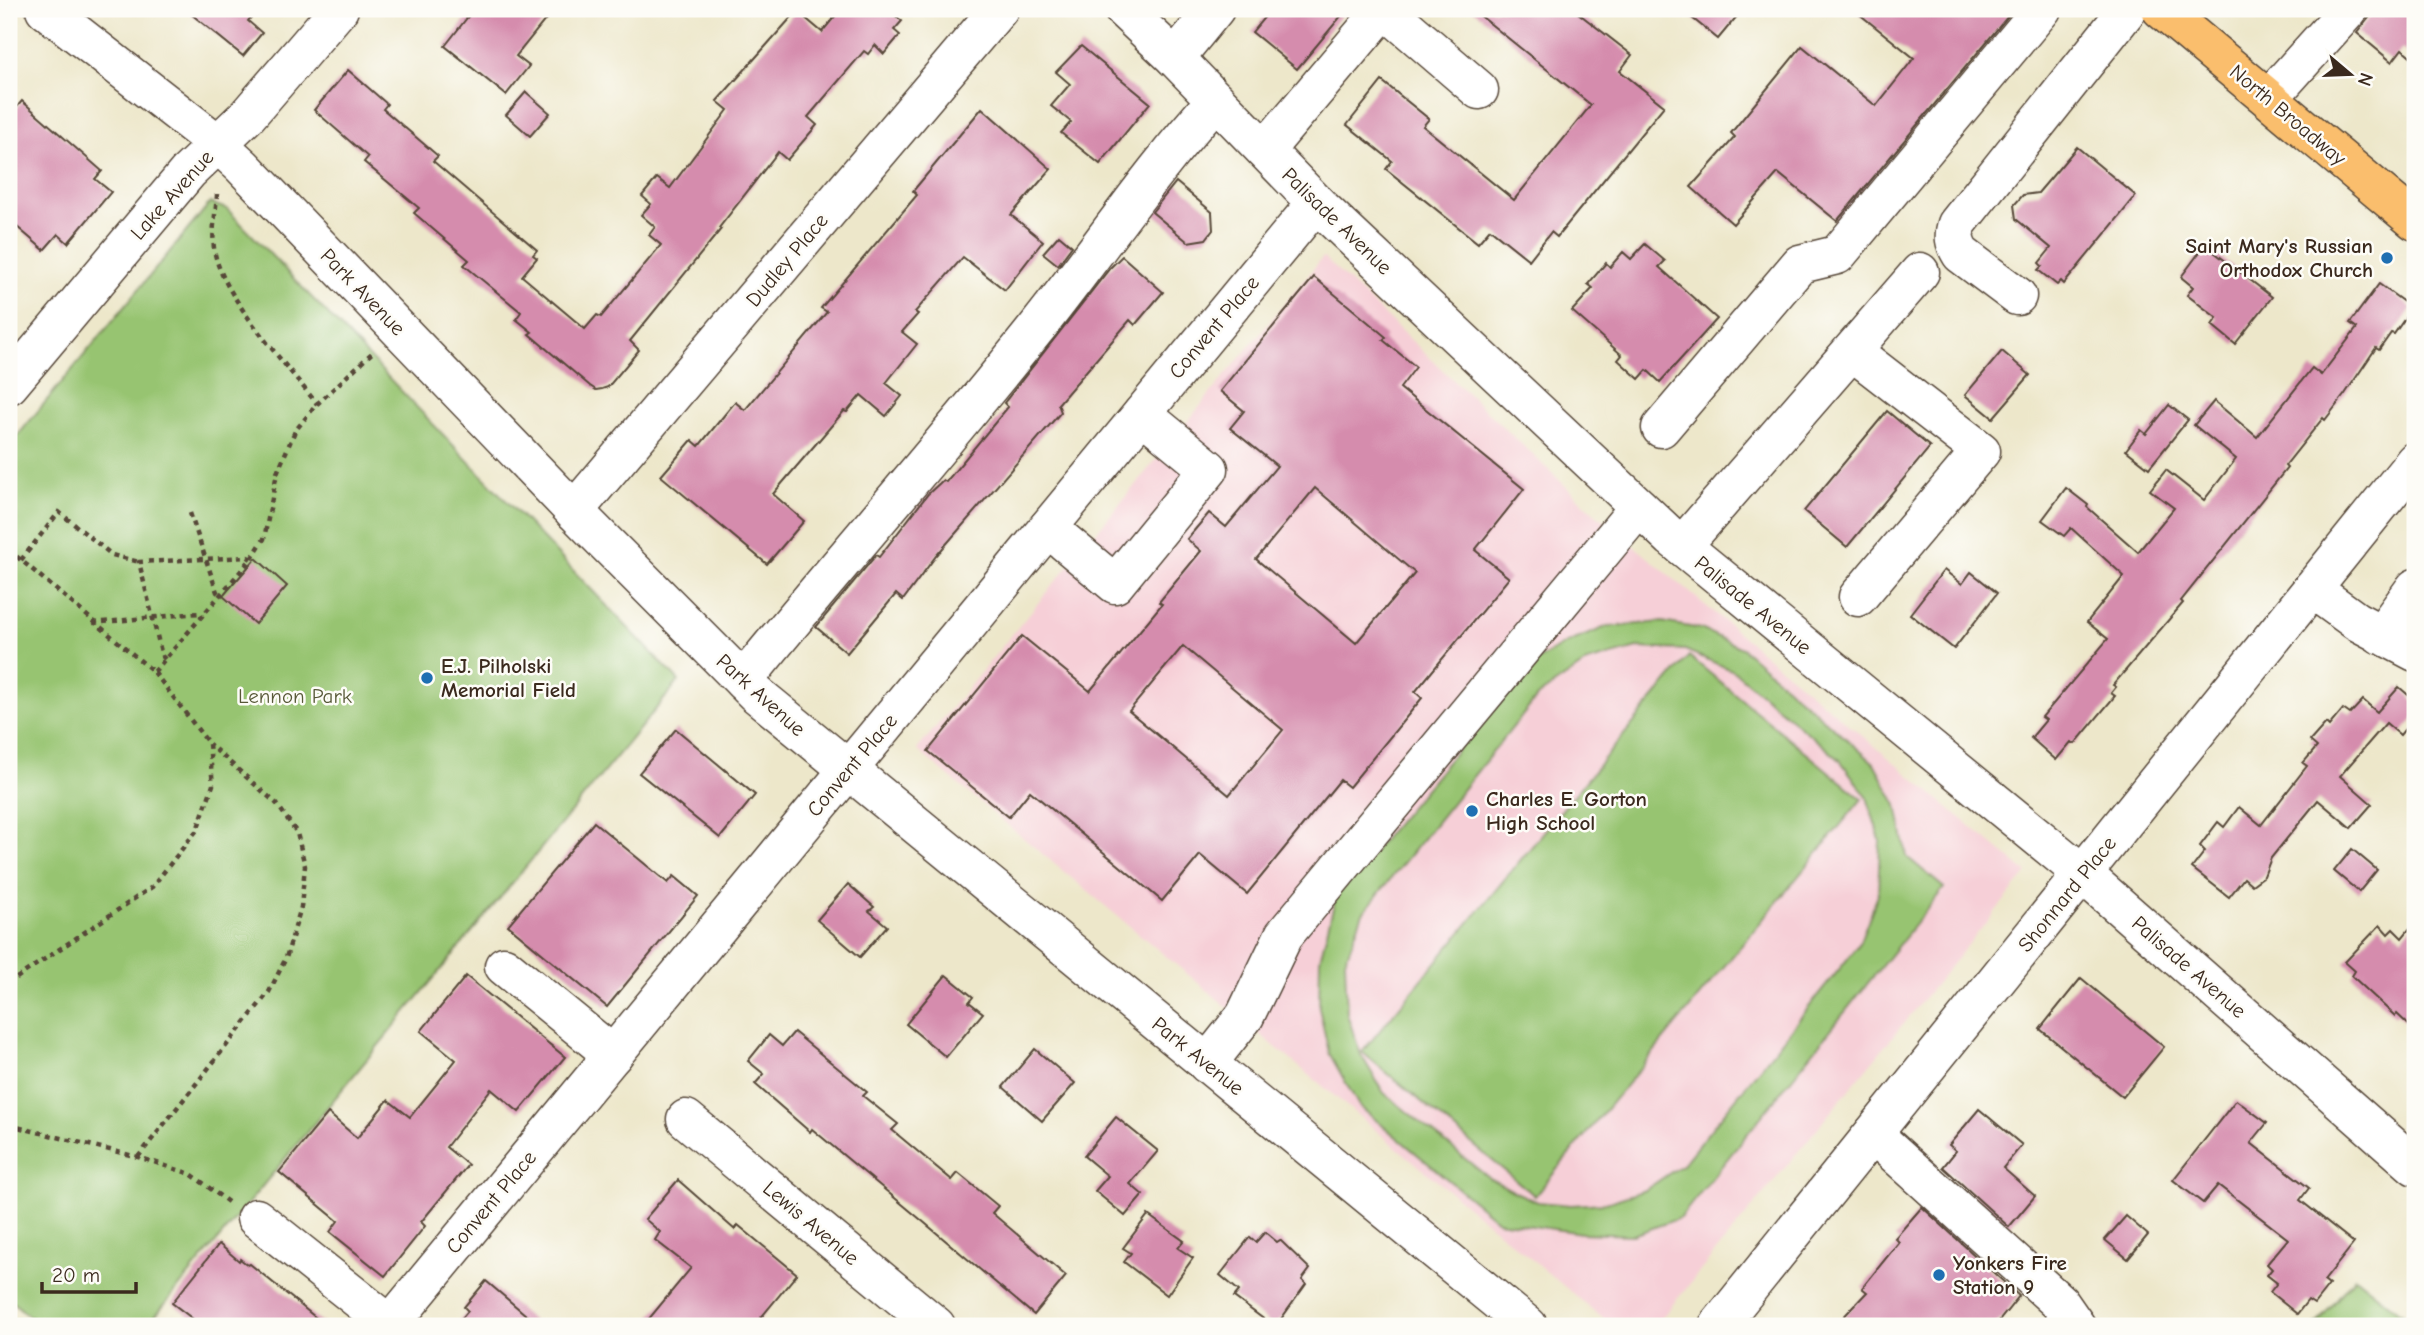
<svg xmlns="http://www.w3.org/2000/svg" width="2424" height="1335" viewBox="0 0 2424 1335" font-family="'Comic Neue',sans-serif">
	<rect width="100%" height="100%" fill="#fdfcf7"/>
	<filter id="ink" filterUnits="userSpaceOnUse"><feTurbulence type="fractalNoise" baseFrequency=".0143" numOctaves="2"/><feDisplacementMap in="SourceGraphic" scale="14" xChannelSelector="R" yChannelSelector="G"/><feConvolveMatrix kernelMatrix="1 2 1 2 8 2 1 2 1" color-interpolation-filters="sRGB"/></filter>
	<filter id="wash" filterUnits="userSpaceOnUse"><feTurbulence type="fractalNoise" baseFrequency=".00686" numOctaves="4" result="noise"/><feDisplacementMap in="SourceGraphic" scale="28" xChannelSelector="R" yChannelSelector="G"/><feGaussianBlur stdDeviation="1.57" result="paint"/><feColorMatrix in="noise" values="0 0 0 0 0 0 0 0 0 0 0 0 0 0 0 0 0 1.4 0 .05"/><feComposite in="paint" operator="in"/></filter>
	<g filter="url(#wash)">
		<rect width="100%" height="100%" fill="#ede7ca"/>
		<polygon fill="#f6cfd7" points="1323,257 1591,510 2027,873 1655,1326 1612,1326 917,750"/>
		<g fill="#97c471" stroke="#697748" stroke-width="2" fill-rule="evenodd">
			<polygon points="210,203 227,209 679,681 147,1326 41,1326 9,1299 9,446"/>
			<path d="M1662 622 1701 629 1742 648 1874 763 1897 805 1907 857 1944 888 1680 1218 1633 1235 1581 1233 1498 1221 1359 1106 1329 1053 1319 1008 1320 959 1336 896 1526 667 1567 643 1606 627ZM1637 648 1685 650 1734 671 1840 760 1867 797 1880 840 1878 895 1858 946 1683 1164 1645 1190 1606 1203 1571 1205 1538 1202 1513 1191 1489 1178 1384 1093 1361 1055 1347 1014 1345 961 1363 913 1538 696 1587 662Z"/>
			<polygon points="1689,656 1862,799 1535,1196 1362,1052"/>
			<polygon points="2355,1277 2415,1325 2415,1326 2315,1326"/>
		</g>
		<g id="blocks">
			<g fill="#d58cad" fill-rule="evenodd">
				<polygon points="185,9 258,9 248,21 262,33 243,56"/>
				<polygon points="474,9 554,9 516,56 529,66 506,95 445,46"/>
				<polygon points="841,9 887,9 902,21 894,30 900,35 884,54 875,45 868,54 864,51 808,117 817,125 787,160 778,152 719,228 721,229 630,341 639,350 608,387 602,389 596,390 590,386 529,334 532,332 516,319 521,312 464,265 469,260 414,213 419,208 364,162 368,157 314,110 348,70 387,104 383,109 438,156 433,161 537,250 533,255 537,258 522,276 585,329 597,315 601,317 661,245 649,235 655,227 641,215 651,204 642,196 657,178 670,188 728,110 717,101 797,11 822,32"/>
				<polygon points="1271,9 1347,9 1297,69 1252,32"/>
				<polygon points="1472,9 1573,9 1632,55 1620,71 1664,106 1557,237 1551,232 1529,260 1490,229 1478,243 1386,169 1392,161 1347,125 1382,81 1429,119 1423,126 1514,200 1591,105"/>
				<polygon points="1681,9 1743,9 1718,39"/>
				<polygon points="1853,9 2014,9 1837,221 1778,173 1733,224 1691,187 1735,137 1731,133 1802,46 1876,106 1914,58"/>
				<polygon points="2376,9 2415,9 2415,60 2402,49 2392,62 2357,33"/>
				<polygon points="1081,46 1150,103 1100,164 1061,133 1071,122 1051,106 1070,84 1056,72"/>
				<polygon points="526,92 550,113 530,136 506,115"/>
				<polygon points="22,101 102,171 95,179 111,192 68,243 58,234 44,250 9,220 9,116"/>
				<polygon points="982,108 1051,169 1011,215 1043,241 1005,290 963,257 915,312 918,314 902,332 917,344 886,383 902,396 886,416 861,395 847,412 844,411 773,494 804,521 767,564 661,476 692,440 699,446 735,402 745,410 827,312 821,308 917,195 913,191"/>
				<polygon points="2077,147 2136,196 2064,284 2061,281 2057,285 2038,270 2042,266 2039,263 2051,248 2016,219 2014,205 2023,195 2038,193"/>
				<polygon points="1176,182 1212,212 1213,230 1206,239 1188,242 1152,212"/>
				<polygon points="1059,235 1072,246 1058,265 1043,253"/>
				<polygon points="1645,244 1665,261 1659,267 1717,319 1660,382 1647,370 1639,379 1618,360 1622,355 1572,311 1593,288 1588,284 1606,263 1610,267 1623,252 1631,259"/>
				<polygon points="2205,245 2272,297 2235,344 2212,325 2217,318 2187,295 2193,287 2181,277"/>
				<polygon points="1122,256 1163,292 1135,325 1130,320 1058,404 1061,412 936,556 903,600 896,594 847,653 816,627 876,555 879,557 928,494 943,480 946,482 1008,407 1004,403 1110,268"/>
				<path d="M1314 277 1386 337 1383 340 1416 367 1400 388 1524 489 1475 550 1509 578 1415 692 1422 698 1349 787 1340 780 1247 894 1200 855 1162 901 1030 791 1009 817 928 751 1022 636 1090 691 1162 604 1159 602 1201 551 1187 539 1209 513 1226 527 1277 466 1230 428 1244 411 1220 391ZM1315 488 1415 573 1356 643 1256 559ZM1183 646 1283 730 1229 795 1129 711Z"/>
				<polygon points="2379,284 2412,308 2394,334 2391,333 2379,350 2376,348 2345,394 2325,420 2323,418 2285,466 2287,468 2181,601 2183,603 2113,685 2116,687 2111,693 2115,696 2075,744 2071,742 2056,760 2031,738 2046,720 2042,717 2108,639 2087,622 2124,576 2071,528 2064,536 2042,520 2066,488 2088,505 2087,507 2138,552 2174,508 2150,490 2166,470 2204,500 2236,459 2194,425 2214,401 2257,437 2312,368 2321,375 2357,328 2350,323"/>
				<polygon points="2002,351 2030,375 1993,418 1965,395"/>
				<polygon points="2169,405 2188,420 2149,468 2126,450 2141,430 2146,434"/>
				<polygon points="1887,411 1930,447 1847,547 1804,511"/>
				<polygon points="256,558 287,586 255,624 223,596"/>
				<polygon points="1944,570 1962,584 1971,572 1997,593 1954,649 1910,614"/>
				<polygon points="2399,687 2415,701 2415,717 2400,735 2386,723 2340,776 2372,804 2351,828 2318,800 2271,858 2264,876 2252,885 2244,878 2229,897 2192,868 2205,851 2200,846 2218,822 2224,827 2239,807 2261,825 2307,766 2303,763 2317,747 2310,741 2326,723 2329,726 2343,709 2350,714 2363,700 2377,712"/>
				<polygon points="676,729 755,795 720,838 639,773"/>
				<polygon points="594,822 668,883 674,876 698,896 607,1007 508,925"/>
				<polygon points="2352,849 2377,870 2359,892 2334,871"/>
				<polygon points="848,884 874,907 869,911 887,926 860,957 817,920"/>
				<polygon points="2415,922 2415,1031 2397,1014 2395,1016 2352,976 2355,971 2345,962 2380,925 2388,934 2393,929 2402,938"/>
				<polygon points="946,975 973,997 969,1002 983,1013 946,1057 906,1024"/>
				<polygon points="466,976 565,1057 519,1112 491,1089 446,1147 468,1165 421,1222 425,1226 385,1276 330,1232 338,1221 279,1172 328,1113 357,1138 388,1100 410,1117 456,1060 421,1031"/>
				<polygon points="2081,978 2164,1047 2123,1097 2040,1029"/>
				<polygon points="794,1032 867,1092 863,1096 898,1124 892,1130 952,1180 958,1173 998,1206 992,1213 1066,1276 1034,1315 920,1219 812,1129 810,1132 755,1084 764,1074 748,1061 769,1035 782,1046"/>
				<polygon points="1035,1049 1075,1083 1042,1121 1003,1087"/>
				<polygon points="2236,1100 2267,1123 2251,1143 2309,1188 2300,1200 2354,1243 2324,1281 2329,1285 2314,1304 2308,1300 2297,1314 2270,1292 2277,1283 2267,1275 2272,1269 2267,1264 2288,1239 2218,1185 2203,1203 2173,1180"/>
				<polygon points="1979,1109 2022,1145 2003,1168 2035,1196 2009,1227 1943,1167 1956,1151 1949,1145"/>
				<polygon points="1116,1117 1158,1151 1130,1184 1143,1195 1125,1216 1095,1191 1108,1176 1084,1156"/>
				<polygon points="678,1180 735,1230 738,1225 797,1274 754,1326 643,1326 691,1268 655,1240 660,1232 645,1219"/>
				<polygon points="1922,1207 2019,1296 1995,1326 1835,1326 1867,1292 1862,1288 1899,1242 1895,1238"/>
				<polygon points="1148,1215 1184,1241 1178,1248 1193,1258 1167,1295 1124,1262 1131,1253 1123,1248"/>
				<polygon points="2126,1216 2148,1235 2128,1259 2105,1240"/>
				<polygon points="1265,1232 1277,1242 1280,1240 1310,1269 1302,1280 1306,1284 1276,1326 1273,1326 1234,1297 1239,1291 1220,1275 1250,1237 1256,1242"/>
				<polygon points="219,1244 239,1261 240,1259 248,1265 250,1264 326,1326 202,1326 172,1303"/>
				<polygon points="486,1281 539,1326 455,1326 468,1311 464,1307"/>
			</g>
		</g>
	</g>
	<g filter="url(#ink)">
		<use href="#blocks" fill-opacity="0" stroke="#564638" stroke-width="2"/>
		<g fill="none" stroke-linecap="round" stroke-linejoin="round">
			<g stroke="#564638" stroke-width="41">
				<g id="minor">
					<polyline points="45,9 218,144 242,166 574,511 755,693 1528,1326"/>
					<polyline points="1123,9 1175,58 1316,203 1672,538 2083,874 2415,1166"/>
					<polyline points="1385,9 1479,90"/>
					<polyline points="1175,58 1215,9"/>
					<polyline points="2269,98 2349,9"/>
					<polyline points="1265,150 1384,9"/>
					<path d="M2017 296 1961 254C1954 243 1953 236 1957 224L2128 9"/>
					<polyline points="1852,351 1981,451 1858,597"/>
					<polyline points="9,385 188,172 247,116 339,9"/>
					<polyline points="1661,428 1800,264 1837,255 2042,9"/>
					<polyline points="574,511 999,9"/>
					<polyline points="1048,528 1115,584 1209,469 1142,414"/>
					<polyline points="1682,546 1920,272"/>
					<polyline points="2312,589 2356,621 2415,652"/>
					<polyline points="2381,635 2415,588"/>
					<path d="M743 681C839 563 940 449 1035 330 1096 254 1150 172 1216 100"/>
					<polyline points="504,966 613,1055"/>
					<polyline points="1207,1064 1245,1016 1284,935 1639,507"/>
					<polyline points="686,1119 936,1326"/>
					<polyline points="1873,1134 2060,1303 2076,1326"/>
					<polyline points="256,1218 392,1326"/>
					<polyline points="389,1326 1316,203"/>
					<polyline points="1718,1326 2415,461"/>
				</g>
			</g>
			<g stroke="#564638" stroke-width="41">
				<polyline id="major" points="2161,9 2415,221"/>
			</g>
			<g stroke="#564638" stroke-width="4.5" stroke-dasharray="5 5" stroke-linecap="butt">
				<path d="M217 194C216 215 210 237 216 258 227 301 289 368 317 404"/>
				<polyline points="190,513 217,592 220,595"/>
				<polyline points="9,550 154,672 209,744 213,785 197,830 152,887 9,983"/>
				<polyline points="21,560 59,512 112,555 139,562"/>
				<polyline points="93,623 199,613 202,616"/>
				<polyline points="165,659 162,656 139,562 248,557 251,559"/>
				<polyline points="154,672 251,559 264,539 277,473 295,431 317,404 374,351"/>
				<polyline points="9,1125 138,1157 191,1174 228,1202"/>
				<polyline points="138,1157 269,992 286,958 301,907 305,866 297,833 277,804 209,744"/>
			</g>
			<use href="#minor" stroke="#fff" stroke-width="38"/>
			<use href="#major" stroke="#fabe6d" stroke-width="38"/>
		</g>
	</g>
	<g fill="#1f6fb2" stroke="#fdfcf7" stroke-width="2.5">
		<circle cx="2387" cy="258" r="7"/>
		<circle cx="427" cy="678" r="7"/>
		<circle cx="1472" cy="811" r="7"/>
		<circle cx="1939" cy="1275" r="7"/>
	</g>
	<g text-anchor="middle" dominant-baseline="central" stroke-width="5" stroke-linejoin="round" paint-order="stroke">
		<g font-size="21" fill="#3b2a1e" stroke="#fdfcf7">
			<text transform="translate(2288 115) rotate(40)">North Broadway</text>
			<text transform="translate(172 195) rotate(-48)">Lake Avenue</text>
			<text transform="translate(1337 221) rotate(44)">Palisade Avenue</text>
			<text transform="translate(787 260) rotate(-50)">Dudley Place</text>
			<text transform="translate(363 292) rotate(46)">Park Avenue</text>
			<text transform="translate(1214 327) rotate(-50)">Convent Place</text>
			<text transform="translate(1753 605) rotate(39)">Palisade Avenue</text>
			<text transform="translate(761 695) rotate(42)">Park Avenue</text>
			<text transform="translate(852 765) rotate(-50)">Convent Place</text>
			<text transform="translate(2067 894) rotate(-51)">Shonnard Place</text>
			<text transform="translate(2189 967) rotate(41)">Palisade Avenue</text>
			<text transform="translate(1198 1056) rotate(39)">Park Avenue</text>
			<text transform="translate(491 1202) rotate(-50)">Convent Place</text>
			<text transform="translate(811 1223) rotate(40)">Lewis Avenue</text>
		</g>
		<g font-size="21" font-weight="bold" fill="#3b2a1e" stroke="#fdfcf7" text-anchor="start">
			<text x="2373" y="246" text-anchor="end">Saint Mary's Russian<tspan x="2373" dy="24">Orthodox Church</tspan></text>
			<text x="441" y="666">E.J. Pilholski<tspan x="441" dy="24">Memorial Field</tspan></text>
			<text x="1486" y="799">Charles E. Gorton<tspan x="1486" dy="24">High School</tspan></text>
			<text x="1953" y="1263">Yonkers Fire<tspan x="1953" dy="24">Station 9</tspan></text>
		</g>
		<g font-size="21" fill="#575837" stroke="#fdfcf7">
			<text x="295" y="696">Lennon Park</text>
		</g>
	</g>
	<rect width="2424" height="1335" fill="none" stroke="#fdfcf7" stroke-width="35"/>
	<g transform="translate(2350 74) rotate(109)" stroke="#fdfcf7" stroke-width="5" paint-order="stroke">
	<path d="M0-5L12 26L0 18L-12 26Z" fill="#3b2a1e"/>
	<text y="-10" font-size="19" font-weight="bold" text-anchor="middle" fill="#3b2a1e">N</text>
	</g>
	<path d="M42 1282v10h94v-10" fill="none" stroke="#3b2a1e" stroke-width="3.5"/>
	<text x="52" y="1282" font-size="21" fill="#3b2a1e" stroke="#fdfcf7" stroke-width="5" paint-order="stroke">20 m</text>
</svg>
